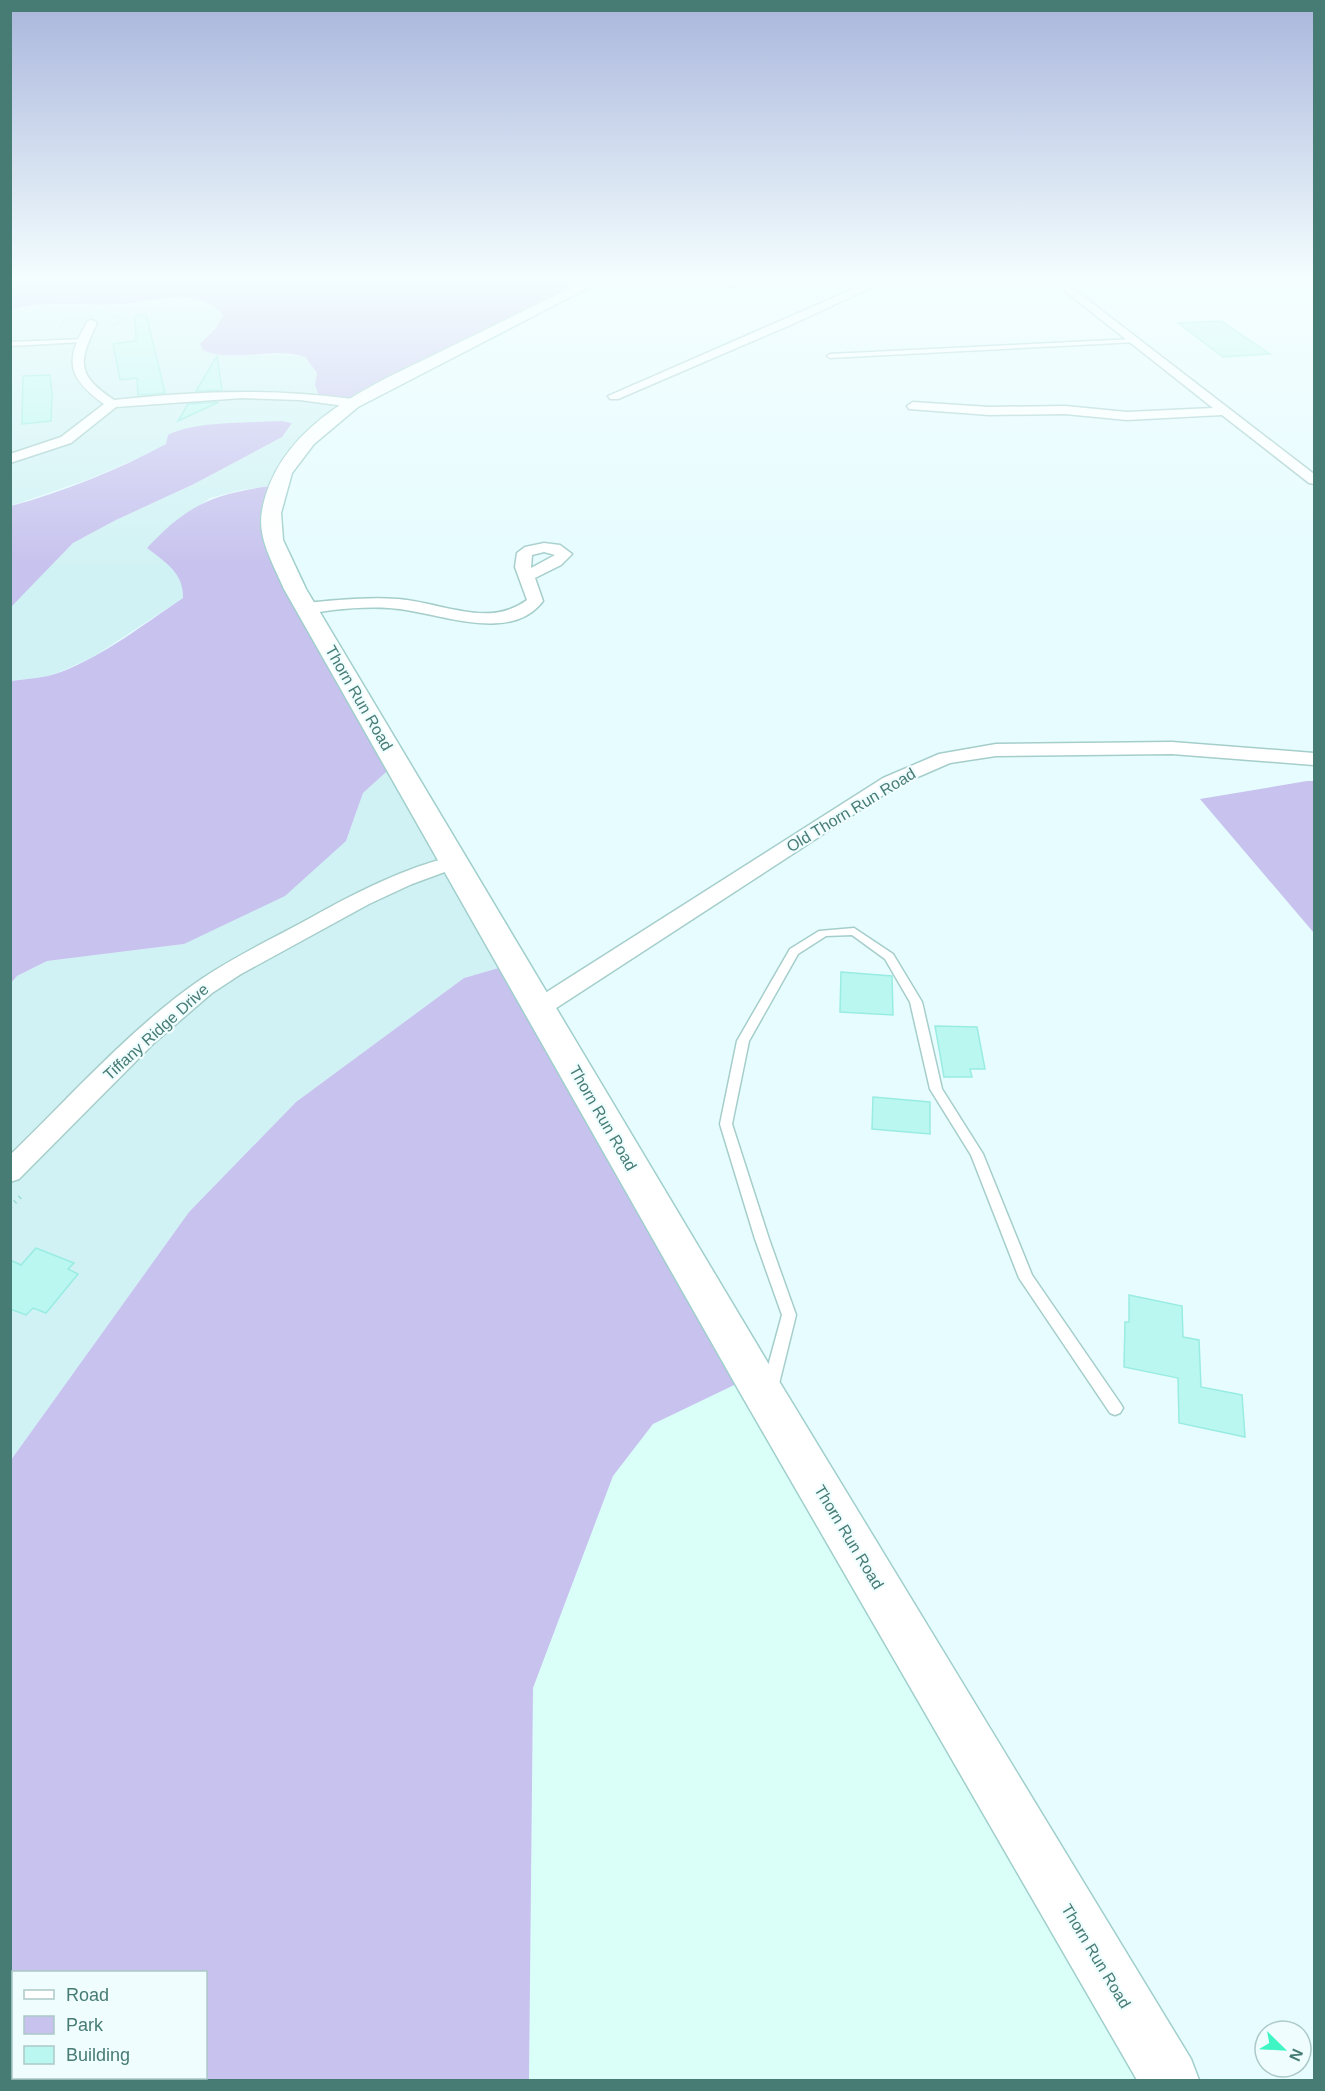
<svg xmlns="http://www.w3.org/2000/svg" width="1325" height="2091" viewBox="0 0 1325 2091" font-family="Helvetica,sans-serif">
	<rect width="100%" height="100%" fill="#e6fcff"/>
	<g fill="#d1f2f4">
		<polygon points="182,298 201,300 219,309 223,315 216,328 200,344 228,356 287,354 305,357 317,373 315,385 352,403 308,440 278,485 241,490 210,498 147,548 172,567 184,585 183,598 93,657 60,672 44,677 11,681 10,607 73,543 116,520 194,484 282,437 292,423 281,421 197,427 150,453 89,479 11,506 11,310 45,303 114,304"/>
		<polygon points="396,763 513,964 464,978 296,1102 189,1212 11,1460 11,983 17,976 47,961 184,944 346,841 363,793"/>
	</g>
	<polygon fill="#dafff8" points="753,1376 767,1398 1170,2080 529,2080 533,1688 613,1476 653,1424"/>
	<g fill="#c7c2ee" fill-rule="evenodd">
		<path d="M11 276H604L352 403 320 399 315 385 317 373 305 357C272 346 236 364 203 350L200 344 216 328 223 315C218 308 209 303 200 300 179 293 140 303 117 304 77 306 52 299 11 310Z"/>
		<path d="M281 421 292 423 282 437 194 484 116 520 73 543 11 607V506C63 492 118 470 166 444L168 435C194 421 250 423 281 421Z"/>
		<path d="M278 485 270 526 396 763 363 793 346 841 285 896 184 944 47 961 17 976 11 983V681C27 679 45 678 61 672 105 655 144 624 183 598 184 573 165 562 147 548 190 502 216 493 278 485Z"/>
		<polygon points="1307,781 1314,781 1314,933 1200,799"/>
		<path d="M513 964 753 1376 653 1424 613 1476 533 1688 529 2080H11V1460L189 1212 296 1102 464 978ZM14 1972H206V2078H14Z"/>
	</g>
	<g fill="#bbf7f1" stroke="#99ece2" stroke-width="1.5">
		<polygon points="146,314 165,393 138,395 137,378 120,380 113,344 136,341 135,316"/>
		<polygon points="1221,321 1270,354 1223,357 1178,323"/>
		<polygon points="217,356 222,390 196,391"/>
		<polygon points="50,375 52,394 51,421 22,424 23,376"/>
		<polygon points="219,402 178,421 188,404"/>
		<polygon points="841,972 892,976 893,1015 840,1012"/>
		<polygon points="935,1026 977,1027 985,1069 970,1069 972,1077 944,1077"/>
		<polygon points="873,1097 930,1102 930,1134 872,1129"/>
		<polygon points="36,1248 74,1263 68,1269 78,1274 46,1313 33,1308 26,1315 10,1309 10,1260 21,1265"/>
		<polygon points="1129,1295 1182,1306 1183,1337 1199,1340 1201,1387 1242,1395 1245,1437 1179,1423 1178,1378 1124,1367 1125,1322 1129,1322"/>
	</g>
	<g fill="none" stroke-linecap="round" stroke-linejoin="round">
		<g stroke="#a5cecb" stroke-width="3">
			<g id="lane">
				<polygon points="85,339 83,342 10,346 10,342"/>
				<polygon points="1135,339 1137,342 830,358 827,356 830,354"/>
				<polygon points="854,928 893,954 922,1002 942,1089 983,1154 1032,1275 1120,1403 1123,1408 1120,1413 1115,1415 1110,1413 1019,1278 971,1155 930,1089 910,1002 885,959 852,935 826,936 798,954 749,1041 732,1124 769,1239 796,1315 778,1388 775,1393 770,1395 765,1393 762,1388 782,1315 755,1239 720,1124 737,1041 790,949 819,931"/>
			</g>
		</g>
		<g stroke="#a5cecb" stroke-width="3">
			<g id="street">
				<polygon points="743,276 758,276 732,287 723,285"/>
				<polygon points="883,276 896,276 795,323 618,399 610,399 608,396"/>
				<polygon points="1046,276 1057,276 1314,474 1314,484 1309,483 1222,415 1127,420 1065,414 989,415 909,409 907,406 913,402 989,407 1065,406 1127,412 1213,408"/>
				<path d="M92 320 97 323C79 361 75 374 114 400 199 391 268 388 352 399L358 403 352 407 300 400 242 398 116 407 71 443 10 463V454L61 437 104 404C66 377 65 359 88 321Z"/>
				<path d="M544 543 560 545 572 554 561 565 535 578 543 601C509 646 434 610 389 608 370 607 351 608 333 610 324 611 314 613 305 613 300 612 301 612 298 608L306 603C337 600 367 597 398 599 441 602 488 629 527 600L515 567 517 553 525 547ZM544 552 555 555 531 568 532 555Z"/>
				<polygon points="1172,742 1314,753 1314,765 1172,754 996,756 950,763 897,786 547,1014 539,1016 531,1014 527,1008 531,1002 883,778 939,754 996,744"/>
				<path d="M454 856 461 858 464 862 461 866 412 884 369 904 241 974 212 993 154 1043 19 1179 10 1182V1155C70 1097 129 1030 197 982 233 957 274 938 312 917 357 892 404 868 454 856Z"/>
			</g>
		</g>
		<g stroke="#a0cfcc" stroke-width="3">
			<path id="secondary" d="M593 276H611L358 407 314 444 292 473 281 513 283 540 306 589 768 1363 1191 2059 1199 2080H1137L738 1389 284 589C274 565 257 538 262 511 279 420 376 384 450 347 498 324 546 300 593 276Z"/>
		</g>
		<g stroke="#9dddd6" stroke-width="1.5" stroke-dasharray="1 2" stroke-linecap="butt">
			<polyline points="710,280 700,286 710,293"/>
			<polyline points="107,314 118,317 121,321 109,328"/>
			<polyline points="61,327 64,321 73,317"/>
		</g>
		<polyline stroke="#9dddd6" stroke-width="4.5" stroke-dasharray="1.5 5" stroke-linecap="butt" points="10,1207 22,1195"/>
		<use href="#lane" fill="#fff" fill-rule="evenodd"/>
		<use href="#street" fill="#fff" fill-rule="evenodd"/>
		<use href="#secondary" fill="#fff" fill-rule="evenodd"/>
	</g>
	<linearGradient id="sky" x2="0" y2="1"><stop stop-color="#a9b6dc"/><stop offset="0.49" stop-color="#f4feff"/><stop offset="1" stop-color="#f4feff" stop-opacity="0"/></linearGradient>
	<rect width="1325" height="569" fill="url(#sky)"/>
	<g text-anchor="middle" dominant-baseline="central" stroke-width="4.5" stroke-linejoin="round" paint-order="stroke">
		<g font-size="16" fill="#477c74" stroke="#effdff">
			<text transform="translate(359 698) rotate(60)">Thorn Run Road</text>
			<text transform="translate(851 810) rotate(-31)">Old Thorn Run Road</text>
			<text transform="translate(156 1032) rotate(-42)">Tiffany Ridge Drive</text>
			<text transform="translate(603 1118) rotate(60)">Thorn Run Road</text>
			<text transform="translate(849 1537) rotate(59)">Thorn Run Road</text>
			<text transform="translate(1096 1956) rotate(59)">Thorn Run Road</text>
		</g>
	</g>
	<rect width="1325" height="2091" fill="none" stroke="#477c74" stroke-width="24"/>
	<rect x="12" y="1971" width="195" height="108" fill="#effdff" stroke="#acc9c7" stroke-width="1.5"/>
	<rect x="24" y="1990" width="30" height="9" fill="#ffffff" stroke="#acc9c7" stroke-width="1.5"/>
	<text x="66" y="2001" font-size="18" fill="#477c74">Road</text>
	<rect x="24" y="2016" width="30" height="18" fill="#c7c2ee" stroke="#acc9c7" stroke-width="1.5"/>
	<text x="66" y="2031" font-size="18" fill="#477c74">Park</text>
	<rect x="24" y="2046" width="30" height="18" fill="#bbf7f1" stroke="#acc9c7" stroke-width="1.5"/>
	<text x="66" y="2061" font-size="18" fill="#477c74">Building</text>
	<g transform="translate(1283 2049) rotate(114)"><circle r="28" fill="#effdff" stroke="#acc9c7" stroke-width="1.5"/>
	<path d="M0-4.5L10 22L0 15L-10 22Z" fill="#3ff5c3"/>
	<text y="-9" font-size="16" font-weight="bold" text-anchor="middle" fill="#477c74">N</text>
	</g>
</svg>
